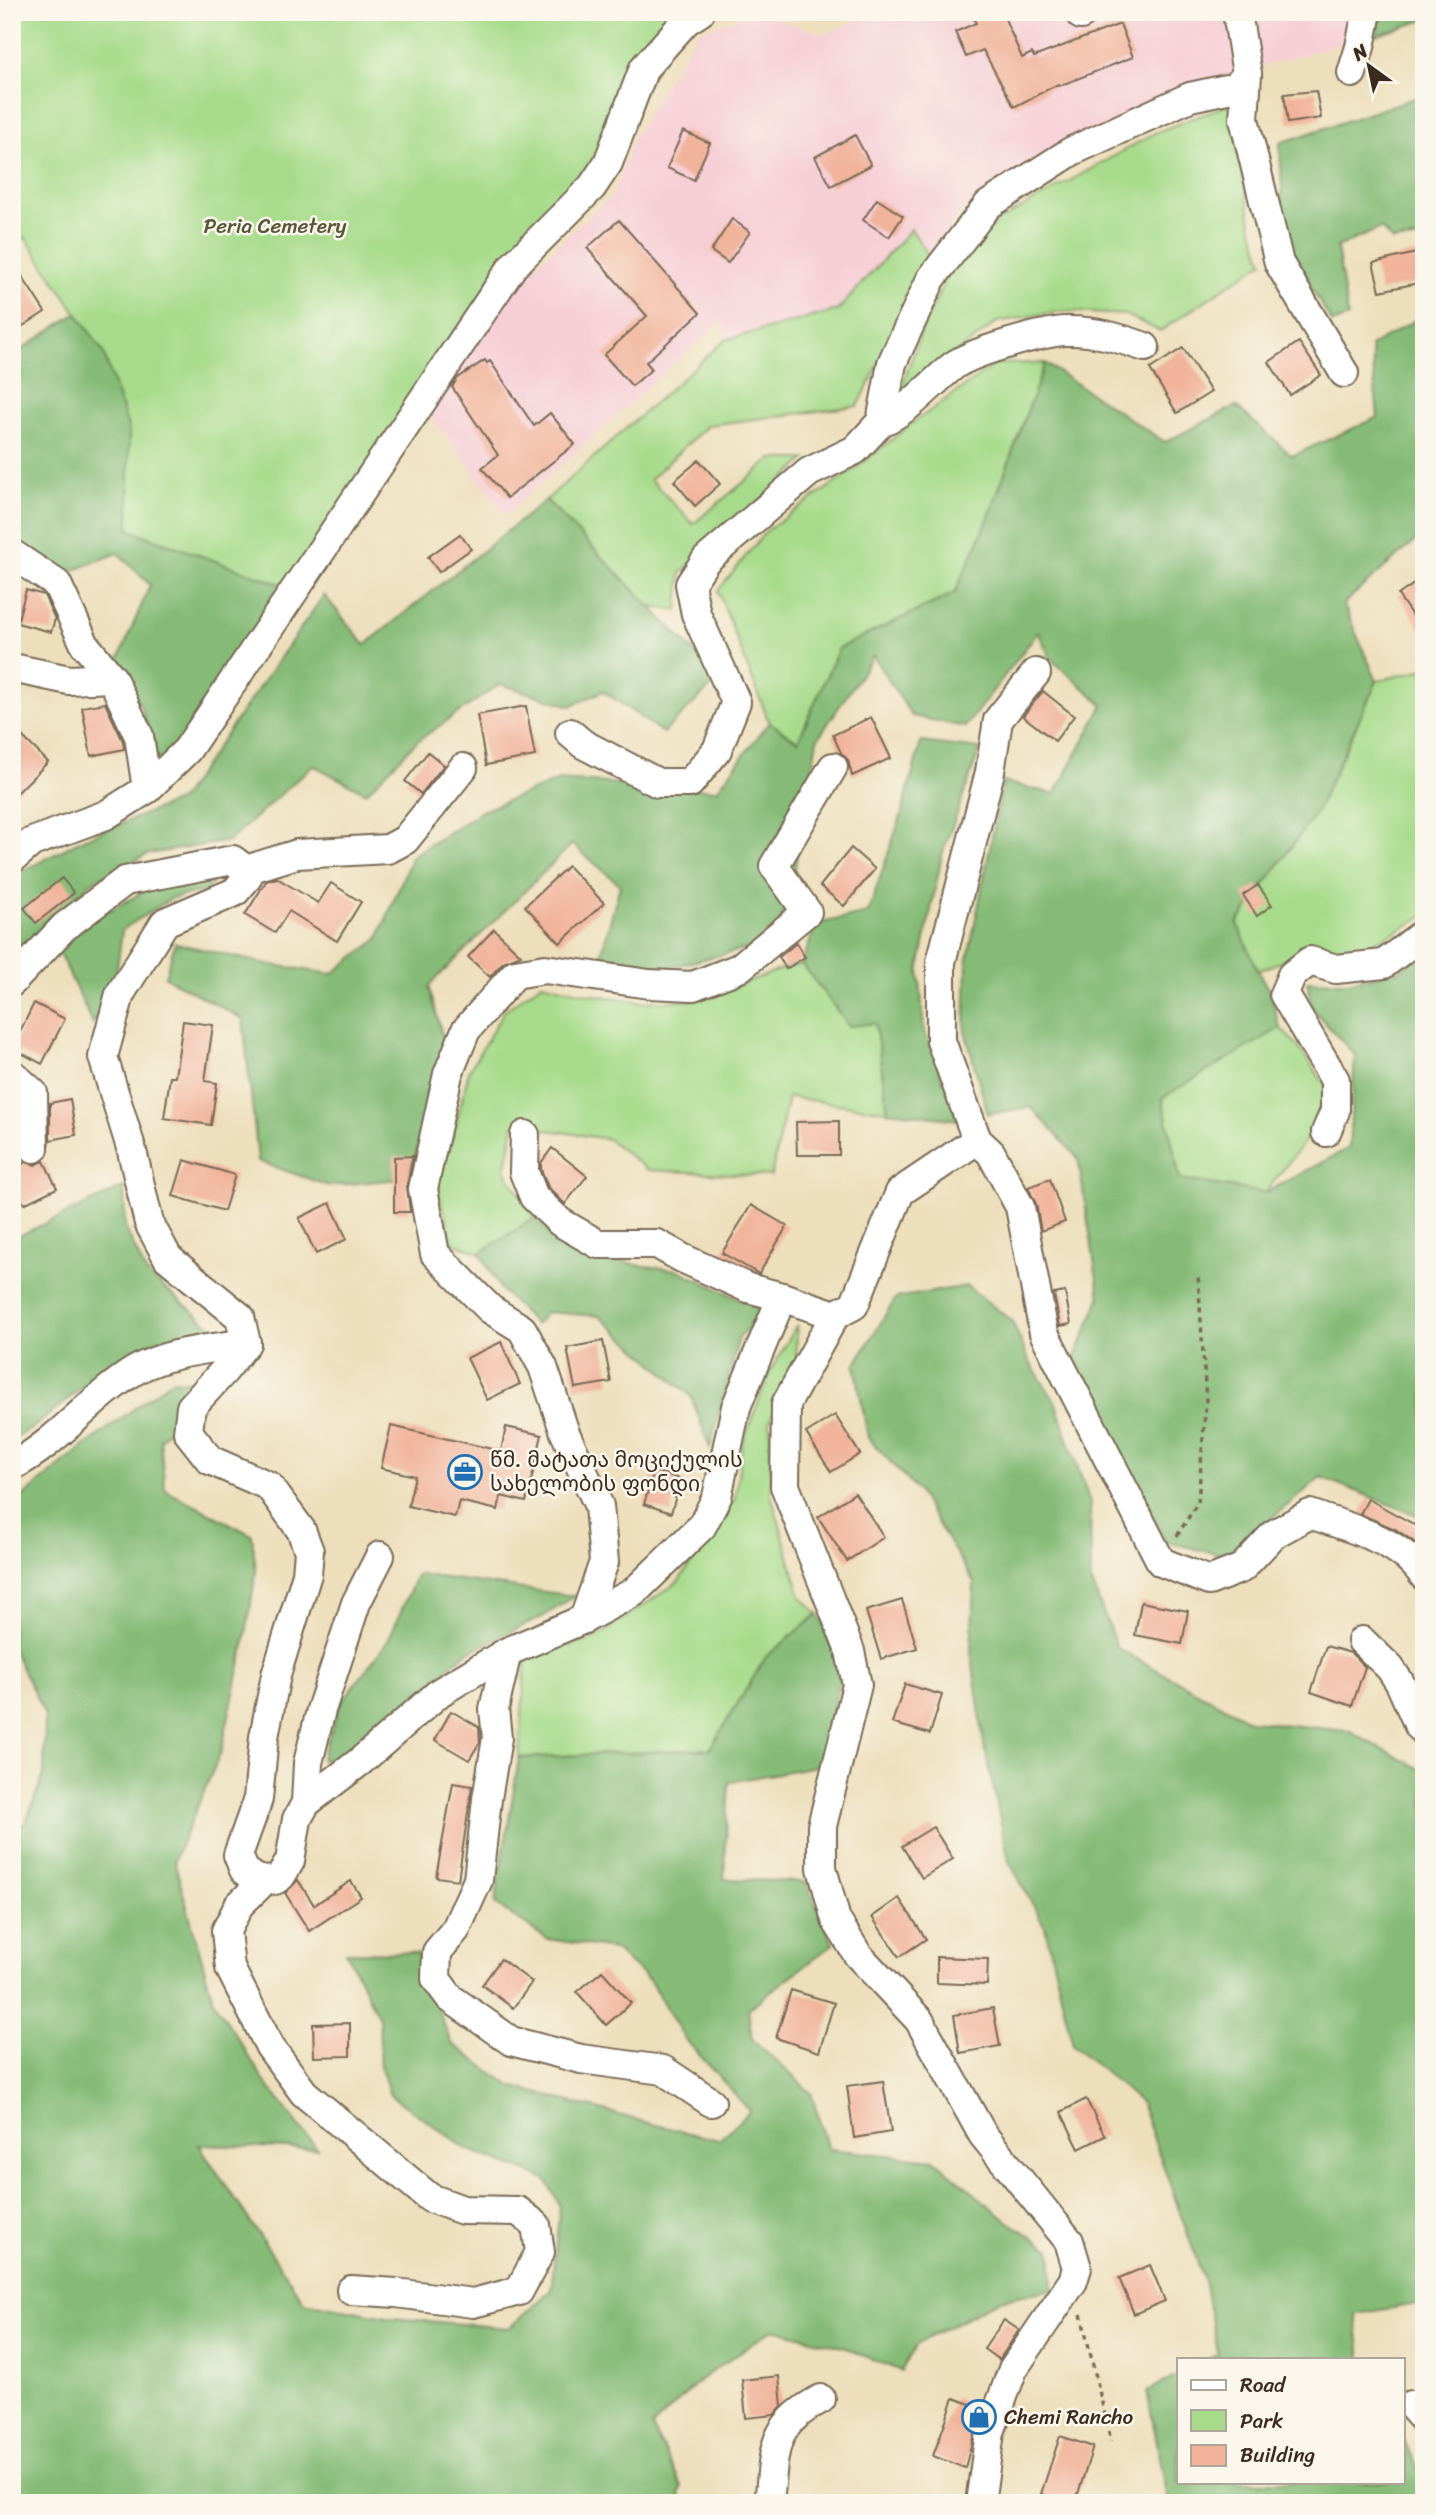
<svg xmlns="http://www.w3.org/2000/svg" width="1436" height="2515" viewBox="0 0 1436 2515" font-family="Sriracha,'Noto Sans Georgian',sans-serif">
	<rect width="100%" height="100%" fill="#fbf7ec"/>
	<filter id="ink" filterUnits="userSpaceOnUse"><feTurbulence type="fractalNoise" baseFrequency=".0143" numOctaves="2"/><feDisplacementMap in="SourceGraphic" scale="14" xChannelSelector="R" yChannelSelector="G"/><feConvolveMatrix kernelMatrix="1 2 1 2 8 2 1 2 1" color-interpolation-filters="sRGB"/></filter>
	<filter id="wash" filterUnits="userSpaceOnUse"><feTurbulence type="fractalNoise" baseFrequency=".00686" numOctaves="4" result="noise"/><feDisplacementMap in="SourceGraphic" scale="28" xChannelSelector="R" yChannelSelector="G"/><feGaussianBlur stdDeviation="1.57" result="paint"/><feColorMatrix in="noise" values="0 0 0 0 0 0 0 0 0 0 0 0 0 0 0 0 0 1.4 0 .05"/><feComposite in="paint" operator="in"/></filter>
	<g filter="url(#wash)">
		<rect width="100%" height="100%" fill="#eddfbc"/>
		<polygon fill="#f6cfd6" points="758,12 824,35 877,12 1354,12 1347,42 1178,90 1028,162 965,206 931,259 911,229 838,310 725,340 722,320 506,515 429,414 520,279 613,194 634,136 698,31"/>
		<g fill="#a7db8b" stroke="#718254" stroke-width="2">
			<polygon points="12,12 695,12 684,18 605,160 294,589 129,530 129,430 103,352 25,237 12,244"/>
			<polygon points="1230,104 1252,227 1263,262 1160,331 1126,315 1061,311 997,322 897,399 921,333 953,262 1000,220 1157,132"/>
			<polygon points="911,229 931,259 858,406 708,425 650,479 693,524 772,459 806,459 681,573 678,610 651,607 546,500 725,340 838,310"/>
			<polygon points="1045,363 987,522 955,593 839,648 798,741 769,722 718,591 766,531 855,469 910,425 996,364"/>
			<polygon points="1424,669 1424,916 1384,938 1343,955 1319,946 1258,971 1237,924 1316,812 1377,681"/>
			<polygon points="802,964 849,1026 875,1023 888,1111 788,1097 771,1176 648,1170 608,1139 514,1125 505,1170 534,1218 480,1253 453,1243 437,1187 456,1124 469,1071 504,1011 542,983 588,994 643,1002 699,1000 785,968"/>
			<polygon points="1280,1028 1297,1045 1326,1086 1317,1125 1265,1193 1180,1179 1162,1097"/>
			<polygon points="797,1325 796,1362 770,1421 771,1495 801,1597 818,1614 766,1657 710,1749 519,1758 526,1657 592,1640 678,1582 735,1499 742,1445 771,1370"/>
		</g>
		<g fill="#85bb77" stroke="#60724a" stroke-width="2">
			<polygon points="1380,12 1424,12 1424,20 1377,35"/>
			<polygon points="1424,95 1424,238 1392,241 1381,228 1337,247 1348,317 1332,323 1284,242 1280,143"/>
			<polygon points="77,313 103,352 129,430 129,530 294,589 164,767 157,756 141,707 119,659 150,585 118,553 67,573 12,538 12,356"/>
			<polygon points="1424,315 1424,533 1343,604 1377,681 1316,812 1237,923 1258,971 1270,993 1280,1028 1162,1098 1180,1179 1265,1193 1349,1148 1355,1055 1313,1010 1307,981 1347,982 1401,970 1424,951 1424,1518 1321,1477 1227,1556 1166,1542 1072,1365 1100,1298 1078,1158 1031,1107 988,1114 965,1031 967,963 1003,782 1055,794 1103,705 1051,659 1038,632 965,727 912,716 873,656 817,740 797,852 792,893 771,943 663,969 601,955 620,885 572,844 429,986 445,1046 409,1178 329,1186 258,1161 243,1019 165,977 175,943 266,964 332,974 378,939 412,856 482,811 559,780 717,790 769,722 798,741 839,648 955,593 987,522 1045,363 1165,442 1236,406 1292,456 1378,417 1371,346"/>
			<polygon points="546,500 720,678 663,733 603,691 571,706 500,684 416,742 366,793 313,765 229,841 148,854 90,883 12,966 12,877 83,839 180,800 324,595 365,645"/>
			<polygon points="921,742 980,749 942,855 919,969 924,1030 959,1120 888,1111 875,1023 849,1026 802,964 816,924 868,913 901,816"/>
			<polygon points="214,881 205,891 172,898 122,930 116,976 93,1024 57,949 97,917 154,886"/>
			<polygon points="124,1187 125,1227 146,1273 223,1336 194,1335 139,1353 83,1387 35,1426 12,1441 12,1236 14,1238"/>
			<polygon points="534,1218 551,1233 589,1252 637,1265 678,1270 763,1310 739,1338 710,1448 691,1396 599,1316 546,1312 536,1325 501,1290 480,1253"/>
			<polygon points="967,1286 1012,1321 1030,1363 1055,1401 1090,1503 1091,1581 1117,1648 1250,1721 1348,1731 1424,1771 1424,2303 1356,2314 1361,2359 1209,2359 1218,2354 1204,2280 1141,2103 1073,2045 1045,1927 1009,1861 984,1744 971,1651 974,1582 917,1490 868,1438 855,1365 896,1298"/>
			<polygon points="172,1380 206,1382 160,1440 165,1490 252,1535 256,1571 244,1647 221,1752 174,1860 213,2000 265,2082 317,2149 199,2145 304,2302 392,2318 509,2328 551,2290 560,2206 546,2179 467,2149 390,2095 381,2068 379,2018 346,1952 417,1953 451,2043 511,2086 656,2125 719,2140 750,2111 685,2039 650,1981 614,1949 547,1939 495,1904 519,1758 710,1749 766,1657 818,1614 843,1657 827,1744 827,1764 729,1782 724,1879 806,1882 833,1944 748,2009 752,2039 811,2093 828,2149 935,2160 1007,2221 1051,2249 1053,2289 998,2300 917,2344 901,2371 843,2347 773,2329 700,2380 652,2427 682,2487 679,2503 12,2503 12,1830 25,1824 44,1774 45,1715 12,1648 12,1506 78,1451"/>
			<polygon points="417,1574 575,1596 544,1616 464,1654 352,1753 321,1760 340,1704 388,1641"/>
			<path d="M1179 2375V2482H1403V2440C1416 2461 1424 2478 1424 2503H1169L1147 2391Z"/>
		</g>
		<g id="blocks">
			<g fill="#f1b49b">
				<polygon points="989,12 1002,12 1022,58 1032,53 1034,57 1120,24 1133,57 1059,86 1058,84 1014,107 983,50 966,57 955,32 976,23 974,19"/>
				<polygon points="1316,91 1321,118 1288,123 1284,94"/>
				<polygon points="683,131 710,143 694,180 667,168"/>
				<polygon points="855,135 871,165 831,186 815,157"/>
				<polygon points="877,199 903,216 889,237 863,220"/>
				<polygon points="732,219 750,232 728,263 711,251"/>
				<polygon points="619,220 700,313 646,362 652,369 632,386 604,355 647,316 587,248"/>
				<polygon points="1416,253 1423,282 1380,291 1373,263"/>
				<polygon points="12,261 45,312 12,333"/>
				<polygon points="1299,342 1321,375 1290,395 1269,362"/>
				<polygon points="1183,348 1211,392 1177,413 1150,369"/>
				<polygon points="485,360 487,363 490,361 534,426 550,413 575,444 507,498 482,468 498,455 452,387 458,378"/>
				<polygon points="699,460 720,484 695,506 674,481"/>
				<polygon points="460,534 471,549 439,572 428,557"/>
				<polygon points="1424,577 1424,633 1398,595"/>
				<polygon points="26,590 44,595 55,619 51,632 17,623"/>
				<polygon points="1043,691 1074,716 1055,741 1023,716"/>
				<polygon points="105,703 123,741 124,749 91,756 82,707"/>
				<polygon points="526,706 535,756 486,765 477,715"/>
				<polygon points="871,717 891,758 852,776 848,760 841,753 833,735"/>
				<polygon points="22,736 48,762 12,798 12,745"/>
				<polygon points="428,752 444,765 421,794 405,781"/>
				<polygon points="851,848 875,869 844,906 820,886"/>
				<polygon points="568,866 604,903 560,943 525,906"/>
				<polygon points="62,878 74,893 36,923 24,908"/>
				<polygon points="277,878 318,903 331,883 361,902 337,941 289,911 275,933 245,915 266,881"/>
				<polygon points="1258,885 1272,905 1257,916 1243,895"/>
				<polygon points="494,929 521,955 503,962 490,977 468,957"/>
				<polygon points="796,943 805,957 786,969 779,957"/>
				<polygon points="34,1003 65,1019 42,1064 12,1048"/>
				<polygon points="183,1021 213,1025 205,1081 217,1083 211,1125 164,1118 170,1077 175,1077"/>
				<polygon points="70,1099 76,1135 50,1140 50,1103"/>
				<polygon points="839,1121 839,1155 797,1155 796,1122"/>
				<polygon points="552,1148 587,1176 565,1204 548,1187 541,1169 541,1163"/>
				<polygon points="413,1156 407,1186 410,1212 394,1212 394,1157"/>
				<polygon points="184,1160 235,1175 224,1211 173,1196"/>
				<polygon points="44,1161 57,1188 24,1204 12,1180 12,1169 26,1162 35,1165"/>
				<polygon points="1050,1179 1065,1222 1041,1231 1036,1204 1028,1187"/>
				<polygon points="330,1203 347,1239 316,1254 299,1218"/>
				<polygon points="751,1205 787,1226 759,1274 722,1253"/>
				<polygon points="1065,1292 1071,1324 1060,1326 1054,1294"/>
				<polygon points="603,1341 611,1382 575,1388 567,1348"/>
				<polygon points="501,1342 520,1384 487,1400 467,1358"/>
				<polygon points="835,1415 860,1454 831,1472 806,1433"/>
				<polygon points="391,1426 501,1451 506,1427 542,1435 526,1502 501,1496 498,1510 459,1501 455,1517 408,1506 415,1476 381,1468"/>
				<polygon points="654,1471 681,1479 671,1513 644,1504"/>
				<polygon points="855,1493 884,1537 847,1561 818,1517"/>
				<polygon points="1368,1499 1424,1530 1417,1544 1395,1529 1360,1514"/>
				<polygon points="902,1600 917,1648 881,1659 866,1611"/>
				<polygon points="1141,1602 1188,1611 1182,1644 1135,1635"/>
				<polygon points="1326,1646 1351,1653 1365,1667 1352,1706 1311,1692"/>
				<polygon points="905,1684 942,1695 930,1734 892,1723"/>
				<polygon points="451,1711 479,1727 480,1742 469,1760 435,1740"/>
				<polygon points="453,1783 472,1786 458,1880 436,1877"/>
				<polygon points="933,1827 953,1859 922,1878 902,1846"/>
				<polygon points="298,1880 314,1905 351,1881 361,1897 309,1931 285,1893"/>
				<polygon points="899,1898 926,1939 899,1957 872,1917"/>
				<polygon points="937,1957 988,1959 987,1985 937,1983"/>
				<polygon points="501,1959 532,1982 513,2008 482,1985"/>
				<polygon points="602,1971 631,2003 606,2025 577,1992"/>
				<polygon points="791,1990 834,2003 819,2052 776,2038"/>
				<polygon points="993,2008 1000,2046 960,2053 954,2015"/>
				<polygon points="350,2023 350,2056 314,2057 313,2024"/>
				<polygon points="883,2081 891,2132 854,2138 847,2086"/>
				<polygon points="1086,2099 1105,2136 1079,2149 1061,2112"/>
				<polygon points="1150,2265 1165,2301 1134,2314 1119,2278"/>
				<polygon points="1004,2320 1019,2330 999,2360 984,2349"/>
				<polygon points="779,2376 782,2406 774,2415 746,2418 742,2380"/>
				<polygon points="954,2398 981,2408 965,2468 933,2456"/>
				<polygon points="1060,2436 1093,2447 1075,2503 1041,2494"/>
			</g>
		</g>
	</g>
	<g filter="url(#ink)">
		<use href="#blocks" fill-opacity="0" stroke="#796955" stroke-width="2"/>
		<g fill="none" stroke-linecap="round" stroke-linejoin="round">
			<g stroke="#796955" stroke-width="32">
				<g id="minor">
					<polyline points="1081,15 1084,12"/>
					<polyline points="1352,73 1360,47 1367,12"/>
					<polyline points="1247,74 1244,119 1279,263 1344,373"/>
					<path d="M881 422C910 410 929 385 953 366 971 352 1043 332 1066 331 1094 330 1119 338 1145 347"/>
					<polyline points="12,554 57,584 85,645 112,678 139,736 147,789"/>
					<polyline points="12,668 69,680 112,678"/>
					<polyline points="570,733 583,744 658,783 690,783 717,750 736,702 696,614 690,584 706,560 809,472 855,450 881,422 892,363 931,279 988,205 1072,151 1190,97 1236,87 1247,74 1237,12"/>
					<polyline points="12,859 32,842 106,815 147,789 187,750 513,266 592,187 608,163 644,68 686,21 700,12"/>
					<polyline points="246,870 297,854 388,849 405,840 463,768"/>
					<polyline points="12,982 64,927 125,881 233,860 246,870 247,878 235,892 165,922 120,994 103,1057 132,1151 149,1223 168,1258 240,1317 246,1343 224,1371 191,1407 188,1432 210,1460 269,1486 301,1530 309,1551 307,1574 276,1675 264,1737 258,1799 238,1855 244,1870 255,1878 264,1881 275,1880 281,1876 290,1861 297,1819 306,1803 362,1760 440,1692 507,1652 584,1619 634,1592 702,1526 717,1497 736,1407 782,1297 835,1315 786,1404 785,1486 850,1651 857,1685 822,1826 822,1868 836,1920 858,1955 919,2020 983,2135 1069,2241 1077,2268 1073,2281 1013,2369 990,2432 980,2503"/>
					<polyline points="12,1074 33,1093 34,1148"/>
					<polyline points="1326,1132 1335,1111 1335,1080 1284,994 1292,975 1310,961 1336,969 1384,964 1424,933"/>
					<polyline points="525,1135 524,1172 534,1197 560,1222 598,1244 657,1244 682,1258 748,1288 782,1297"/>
					<polyline points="977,1140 941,1041 941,962 990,772 998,720 1036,673"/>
					<path d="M835 1315 854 1305 900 1192 977 1140 991 1153 1020 1207 1044 1333 1161 1562 1209 1581 1242 1568 1274 1534 1310 1514C1349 1528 1400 1539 1424 1576"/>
					<path d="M12 1466C59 1442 91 1397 136 1370 167 1352 210 1349 246 1343"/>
					<polyline points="584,1619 604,1562 599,1506 565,1433 543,1367 522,1329 490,1309 435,1254 423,1189 448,1074 466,1030 515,974 545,969 649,984 693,986 739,968 807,912 774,866 833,767"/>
					<polyline points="1362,1641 1390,1668 1400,1683 1419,1726 1424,1731"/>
					<polyline points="507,1652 494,1709 497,1738 487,1799 478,1880 456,1929 437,1952 436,1979 450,1998 511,2041 581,2059 663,2070 711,2102"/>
					<polyline points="306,1803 308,1763 321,1710 356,1603 380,1556"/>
					<polyline points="264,1881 239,1905 226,1931 230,1968 270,2047 304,2093 430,2198 463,2210 518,2211 536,2225 540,2252 519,2291 473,2303 396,2293 351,2290"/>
					<polyline points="1411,2405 1424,2420"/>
					<path d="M769 2503C775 2452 769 2426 821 2399"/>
				</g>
			</g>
			<g stroke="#796955" stroke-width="3.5" stroke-dasharray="5 5" stroke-linecap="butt">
				<polyline points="1177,1536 1198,1502 1206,1401 1198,1274"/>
				<polyline points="1081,2314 1111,2441"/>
			</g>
			<use href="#minor" stroke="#fff" stroke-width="28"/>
		</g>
	</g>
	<defs>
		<g id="office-ring" transform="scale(1.75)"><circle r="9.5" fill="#fbf7ec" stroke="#1f6fb2" stroke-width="1.5"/><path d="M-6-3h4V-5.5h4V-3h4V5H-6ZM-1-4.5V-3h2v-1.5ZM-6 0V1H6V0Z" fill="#1f6fb2"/></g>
		<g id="shop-ring" transform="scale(1.75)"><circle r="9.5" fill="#fbf7ec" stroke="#1f6fb2" stroke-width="1.5"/><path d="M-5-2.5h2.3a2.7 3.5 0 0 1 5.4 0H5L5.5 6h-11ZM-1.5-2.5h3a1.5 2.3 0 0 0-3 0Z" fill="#1f6fb2"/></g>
	</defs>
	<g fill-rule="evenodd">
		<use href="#office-ring" x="465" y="1472"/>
		<use href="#shop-ring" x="979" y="2417"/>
	</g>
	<g text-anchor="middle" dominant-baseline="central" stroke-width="5" stroke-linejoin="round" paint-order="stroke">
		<g font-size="21" fill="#565639" stroke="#fbf7ec">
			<text x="275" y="226">Peria Cemetery</text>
		</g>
		<g font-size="21" fill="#3b2a1e" stroke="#fbf7ec" text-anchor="start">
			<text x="490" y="1460">წმ. მატათა მოციქულის<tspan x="490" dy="24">სახელობის ფონდი</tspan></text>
			<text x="1004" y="2417">Chemi Rancho</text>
		</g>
	</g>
	<rect width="1436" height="2515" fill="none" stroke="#fbf7ec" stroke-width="42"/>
	<rect x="1177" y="2358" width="228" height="126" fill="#fbf7ec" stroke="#aea59a" stroke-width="2"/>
	<rect x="1191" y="2380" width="35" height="10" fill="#ffffff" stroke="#aea59a" stroke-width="2"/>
	<text x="1240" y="2392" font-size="21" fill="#3b2a1e">Road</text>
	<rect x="1191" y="2410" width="35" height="21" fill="#a7db8b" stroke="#aea59a" stroke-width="2"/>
	<text x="1240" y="2428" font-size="21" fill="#3b2a1e">Park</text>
	<rect x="1191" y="2445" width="35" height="21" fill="#f1b49b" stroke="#aea59a" stroke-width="2"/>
	<text x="1240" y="2462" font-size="21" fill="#3b2a1e">Building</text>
	<g transform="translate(1369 66) rotate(327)" stroke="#fbf7ec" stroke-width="5" paint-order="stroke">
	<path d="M0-5L12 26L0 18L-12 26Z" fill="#3b2a1e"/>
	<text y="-10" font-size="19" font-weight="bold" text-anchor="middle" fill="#3b2a1e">N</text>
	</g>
</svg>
